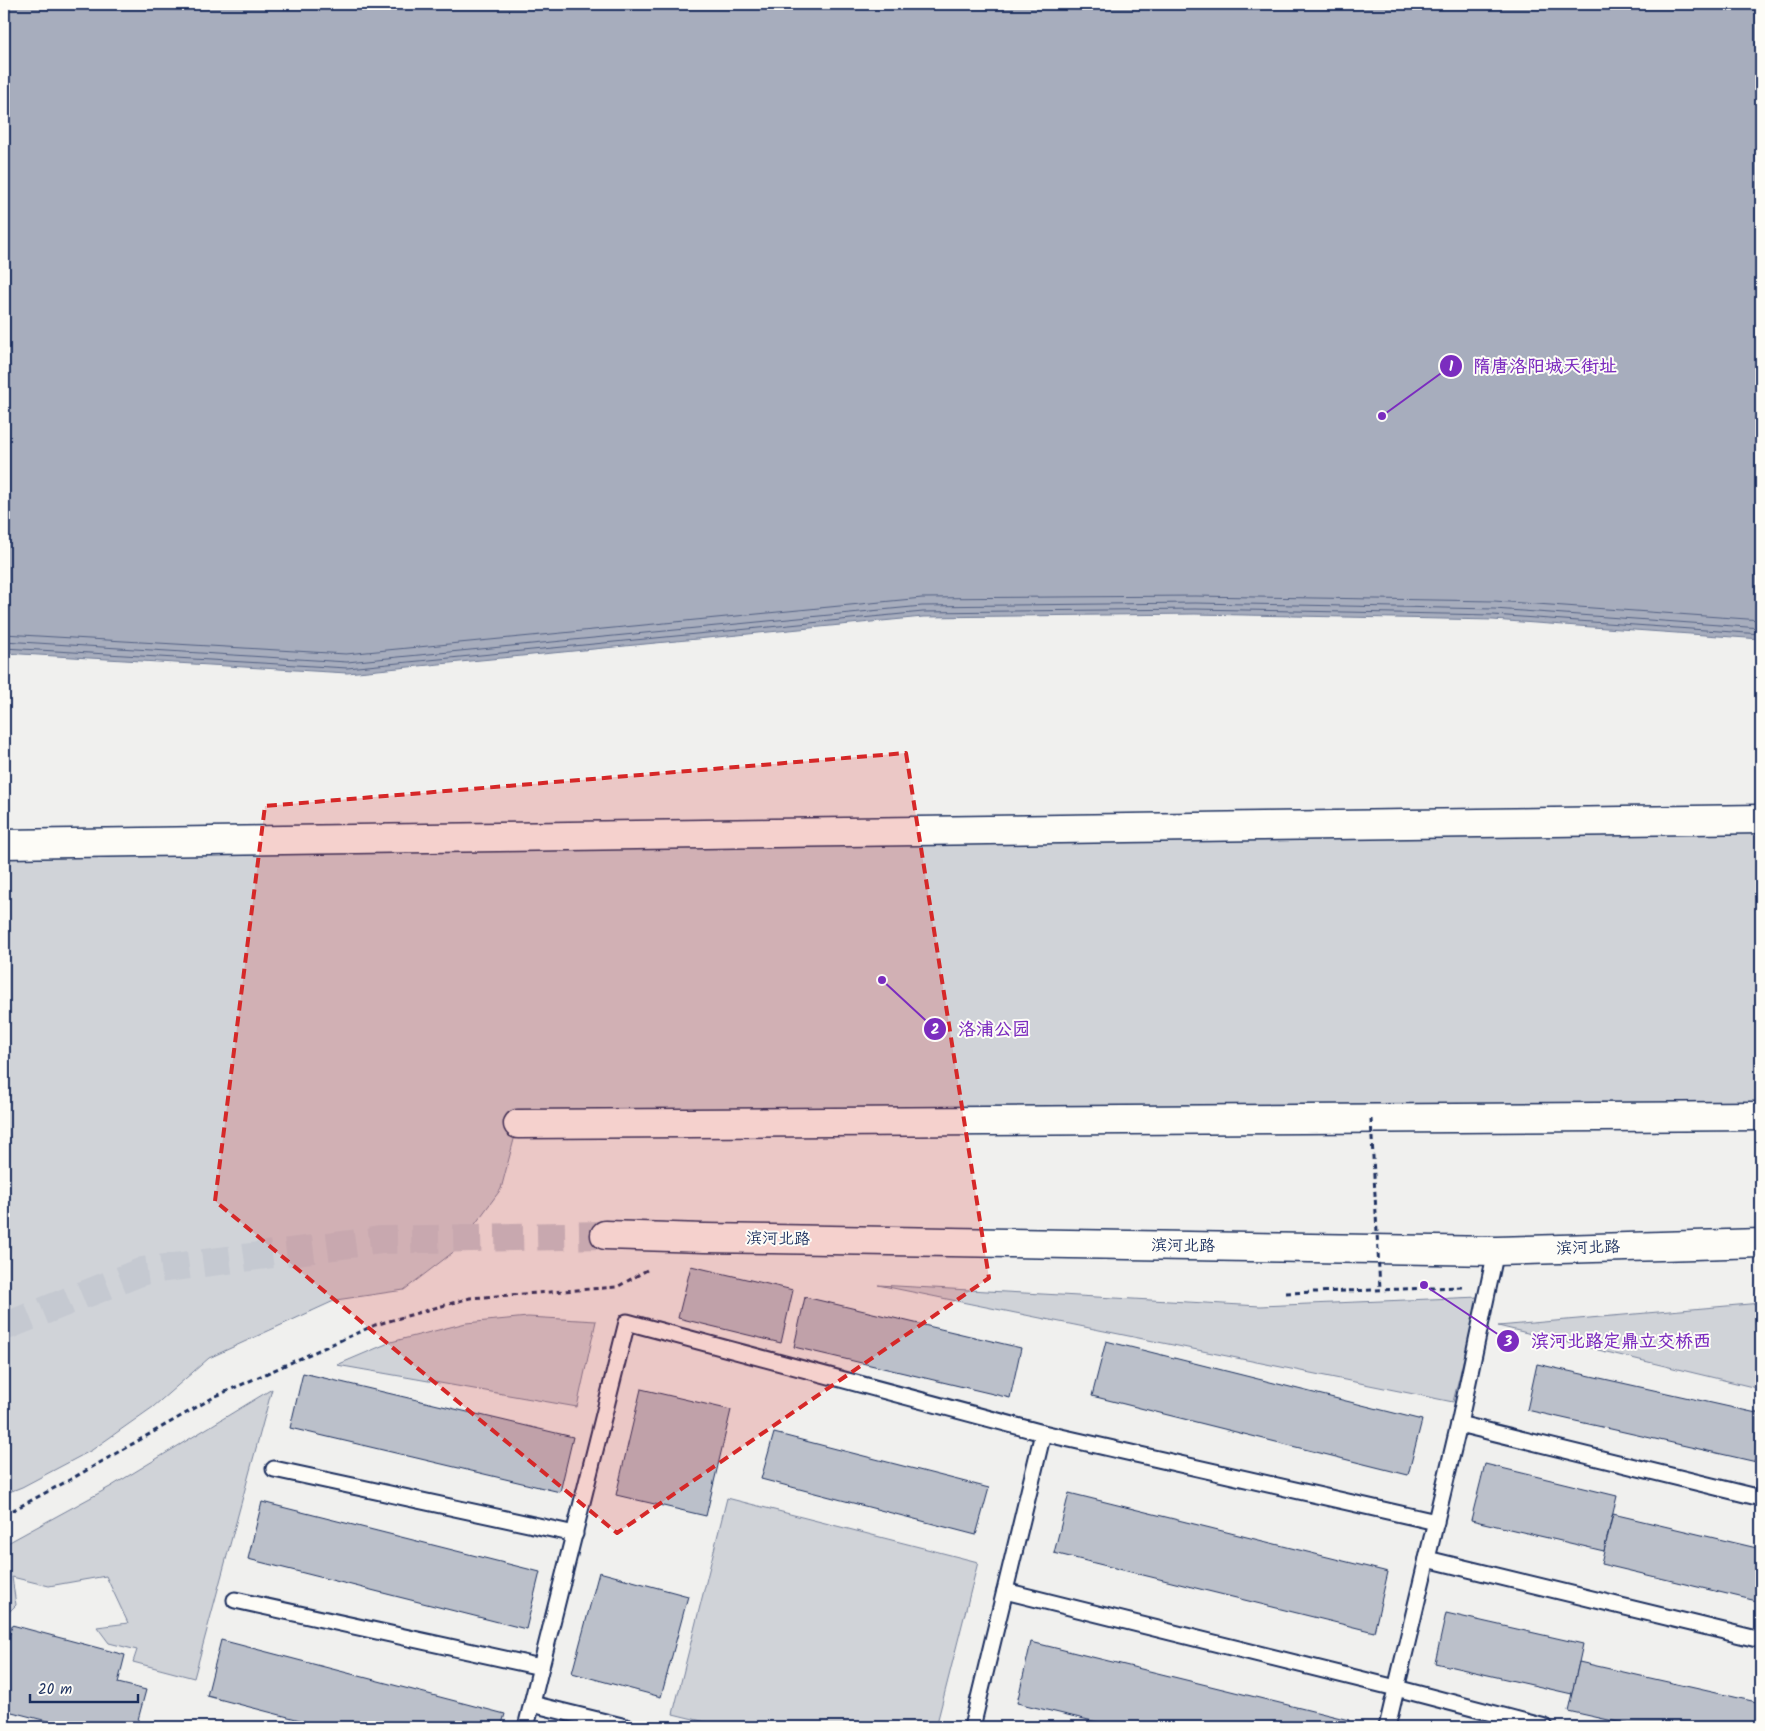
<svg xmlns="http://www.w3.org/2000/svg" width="1765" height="1731" viewBox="0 0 1765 1731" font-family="Kalam,'LXGW WenKai TC',sans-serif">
	<rect width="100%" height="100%" fill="#f0f0ee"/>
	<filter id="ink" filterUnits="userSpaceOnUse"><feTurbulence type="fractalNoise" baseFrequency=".02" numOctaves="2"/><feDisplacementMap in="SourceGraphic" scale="10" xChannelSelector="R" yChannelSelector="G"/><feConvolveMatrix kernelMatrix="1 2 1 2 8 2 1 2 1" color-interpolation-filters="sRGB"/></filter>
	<g filter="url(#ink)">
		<g fill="#d0d3d8" stroke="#76819b">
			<polygon points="1761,819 1761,1116 518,1124 501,1189 456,1250 404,1290 336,1300 209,1358 153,1407 92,1450 22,1487 4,1494 4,844"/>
			<polygon points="878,1285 1260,1306 1479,1297 1453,1402"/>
			<polygon points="1761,1303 1761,1389 1498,1326"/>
			<polygon points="528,1317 596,1321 577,1407 337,1365 391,1342 466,1323"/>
			<polygon points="272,1389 194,1678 133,1662 137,1650 109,1643 97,1627 128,1623 106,1576 49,1586 12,1577 16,1605 4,1617 4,1545 110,1487"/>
			<polygon points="727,1498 978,1562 936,1727 726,1727 673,1714"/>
		</g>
		<polygon fill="#a7adbd" stroke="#6f7b97" points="4,4 1761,4 1761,639 1493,620 1195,614 923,617 347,673 4,653"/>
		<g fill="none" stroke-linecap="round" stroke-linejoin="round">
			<g stroke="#536184" stroke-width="1">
				<polyline points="4,634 346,654 922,598 1195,596 1494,601 1761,620"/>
				<polyline points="4,641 347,662 922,606 1195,603 1494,609 1761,628"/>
				<polyline points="4,648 347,668 923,612 1195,609 1493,615 1761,634"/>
			</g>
		</g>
		<g fill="#bbc0ca" stroke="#1b2f5e">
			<polygon points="691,1266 793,1290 781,1343 678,1318"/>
			<polygon points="805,1297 1021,1348 1010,1398 794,1347"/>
			<polygon points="1106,1341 1422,1420 1408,1475 1092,1396"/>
			<polygon points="1537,1364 1761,1414 1761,1463 1527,1410"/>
			<polygon points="303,1373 573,1437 560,1492 290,1428"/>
			<polygon points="641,1389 731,1410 706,1516 616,1495"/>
			<polygon points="774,1433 989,1488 976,1535 761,1479"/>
			<polygon points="1485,1464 1617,1496 1604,1551 1471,1520"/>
			<polygon points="1069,1493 1388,1572 1374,1632 1054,1553"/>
			<polygon points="262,1502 540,1572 526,1629 248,1559"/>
			<polygon points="1613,1514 1761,1549 1761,1602 1601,1564"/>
			<polygon points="599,1572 688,1596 661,1697 572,1673"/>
			<polygon points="1446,1613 1583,1644 1572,1694 1435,1663"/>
			<polygon points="12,1625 125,1655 118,1683 146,1690 136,1727 49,1727 51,1722 4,1710 4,1657"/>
			<polygon points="221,1640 505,1714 501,1727 327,1727 207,1696"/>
			<polygon points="1031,1642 1349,1720 1348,1727 1118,1727 1017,1703"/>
			<polygon points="1579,1662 1761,1703 1761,1727 1640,1727 1568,1711"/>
		</g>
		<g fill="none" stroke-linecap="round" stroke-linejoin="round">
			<polyline stroke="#c5c9d1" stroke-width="28" stroke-dasharray="28 14" stroke-linecap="butt" points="4,1327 143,1271 381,1240 605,1235"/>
			<g stroke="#1b2f5e" stroke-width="19">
				<g id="lane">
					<polyline points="1459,1424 1761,1498"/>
					<polyline points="274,1469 575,1534"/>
					<polyline points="1427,1559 1761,1640"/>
					<polyline points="1005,1591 1396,1688 1545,1727"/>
					<polyline points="235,1600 541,1667"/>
					<polyline points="532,1704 626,1727"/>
					<polyline points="526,1727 627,1322 1043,1433 1436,1522"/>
					<polyline points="972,1727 1043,1433"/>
					<polyline points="1387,1727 1459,1424 1496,1251"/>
				</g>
			</g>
			<g stroke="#1b2f5e" stroke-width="31">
				<g id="street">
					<polyline points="4,844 1761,819"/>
					<polyline points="518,1124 1761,1116"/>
				</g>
			</g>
			<g stroke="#1b2f5e" stroke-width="31">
				<polyline id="secondary" points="605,1235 704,1238 1496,1251 1761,1243"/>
			</g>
			<g stroke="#1b2f5e" stroke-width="3" stroke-dasharray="5 4" stroke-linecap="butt">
				<polyline points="1286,1293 1462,1287"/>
				<polyline points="4,1515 73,1478 216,1396 375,1325 470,1298 617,1287 647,1270"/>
			</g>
			<use href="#lane" stroke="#fdfcf7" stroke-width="15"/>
			<use href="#street" stroke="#fdfcf7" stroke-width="28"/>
			<use href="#secondary" stroke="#fdfcf7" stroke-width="28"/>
			<polyline stroke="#1b2f5e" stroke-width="3" stroke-dasharray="5 4" stroke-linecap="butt" points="1371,1119 1380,1289"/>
		</g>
	</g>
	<path fill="#d62828" fill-opacity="0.2" stroke="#d62828" stroke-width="4" stroke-dasharray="10 6" stroke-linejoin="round" d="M906 753 989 1278 617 1533 215 1201 265 806Z"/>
	<g text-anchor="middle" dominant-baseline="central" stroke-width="4" stroke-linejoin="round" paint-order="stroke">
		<g font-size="16" fill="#1b2f5e" stroke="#fdfcf7">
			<text transform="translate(778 1239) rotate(1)">滨河北路</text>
			<text transform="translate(1183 1246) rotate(1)">滨河北路</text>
			<text transform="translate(1588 1248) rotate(-2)">滨河北路</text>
		</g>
	</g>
	<path fill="none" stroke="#7b2cbf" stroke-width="2" d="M1382 416L1451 366M882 980L935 1029M1424 1285L1508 1341"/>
	<g fill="#7b2cbf" stroke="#fdfcf7" stroke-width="2">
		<circle cx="1382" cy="416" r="5"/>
		<circle cx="882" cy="980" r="5"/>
		<circle cx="1424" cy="1285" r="5"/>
		<circle cx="1451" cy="366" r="12"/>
		<circle cx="935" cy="1029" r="12"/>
		<circle cx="1508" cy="1341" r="12"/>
	</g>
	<g font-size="15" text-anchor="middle" font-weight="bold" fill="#fff">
		<text x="1451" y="371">1</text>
		<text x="935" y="1034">2</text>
		<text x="1508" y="1346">3</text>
	</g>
	<g font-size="18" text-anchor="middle" font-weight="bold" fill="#7b2cbf" stroke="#fdfcf7" stroke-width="4" stroke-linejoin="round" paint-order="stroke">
		<text x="1545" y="372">隋唐洛阳城天街址</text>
		<text x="994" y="1035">洛浦公园</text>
		<text x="1621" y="1347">滨河北路定鼎立交桥西</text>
	</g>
	<rect width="1765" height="1731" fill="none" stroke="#fdfcf7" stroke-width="20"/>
	<rect x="10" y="10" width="1745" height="1711" fill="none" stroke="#1b2f5e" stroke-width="2" filter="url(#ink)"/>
	<path d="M30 1694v8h108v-8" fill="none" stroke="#1b2f5e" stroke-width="2.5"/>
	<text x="38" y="1694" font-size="15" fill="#1b2f5e" stroke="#fdfcf7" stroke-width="4" paint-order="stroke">20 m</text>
</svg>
